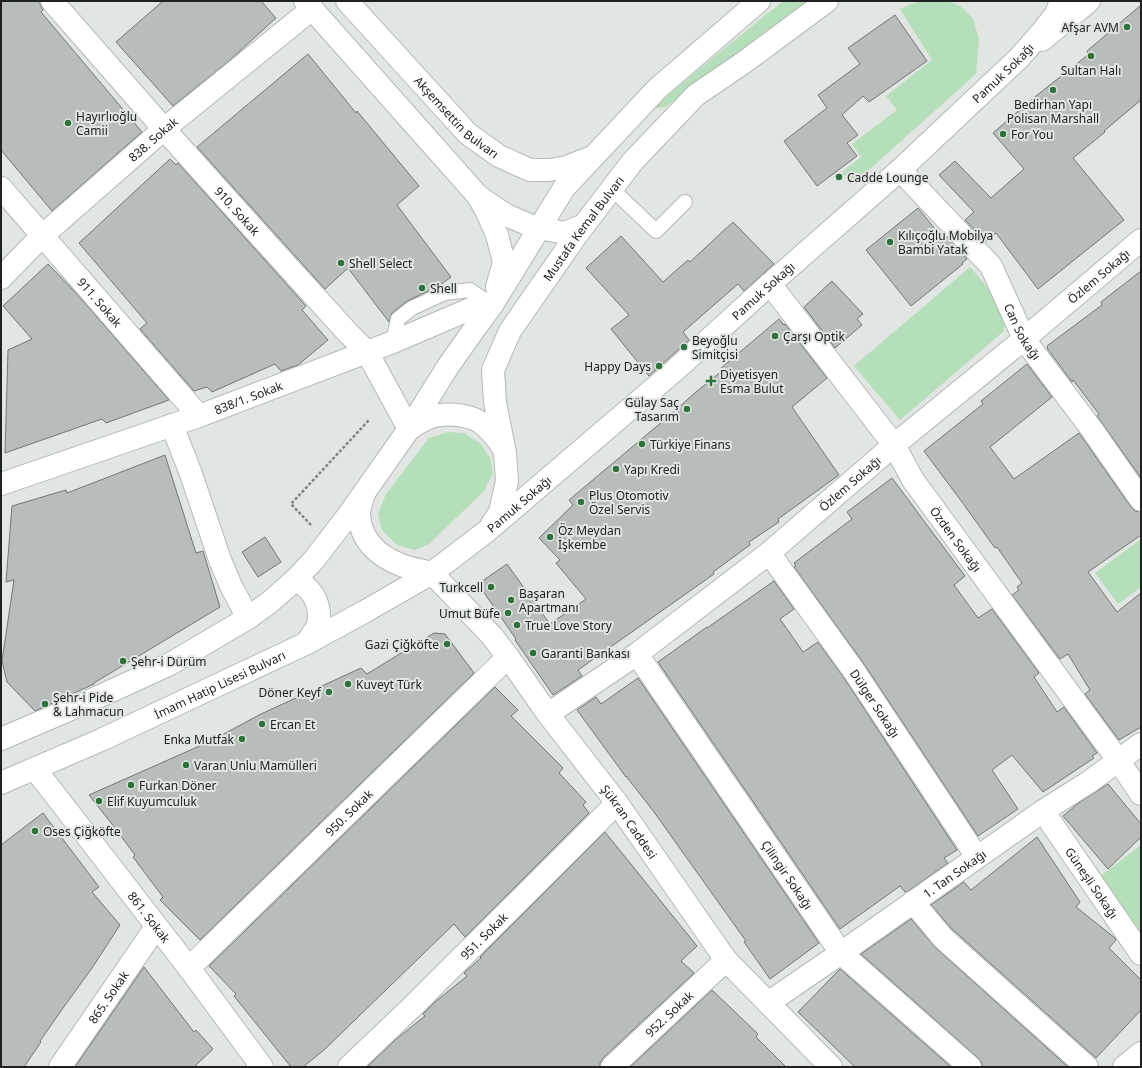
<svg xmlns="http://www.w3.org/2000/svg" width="1142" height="1068" viewBox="0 0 1142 1068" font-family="'Noto Sans',sans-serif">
	<rect width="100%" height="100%" fill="#e2e6e3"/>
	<g fill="#b5deba">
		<polygon points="783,1 810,1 759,40 665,107 652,109 704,65"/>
		<polygon points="919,1 948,1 962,7 973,19 979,39 976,74 852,185 842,172 861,157 852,144 897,110 886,96 932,60 900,9"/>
		<polygon points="970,267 1005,308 1004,331 900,420 854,366"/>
		<polygon points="448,432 464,433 480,443 490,458 493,473 484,491 429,544 415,550 397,545 382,530 378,514 386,494 429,438"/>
		<polygon points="1140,540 1141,587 1118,604 1095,573"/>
		<polygon points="1141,845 1141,932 1099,877"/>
	</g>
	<g fill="#b9bdb9" stroke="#737774">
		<polygon points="1,1 40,1 40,4 43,10 41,12 142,132 52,211 1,150"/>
		<polygon points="163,1 261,1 276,18 229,61 173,106 116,42"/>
		<polygon points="1141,5 1141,100 1104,131 1105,132 1073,158 1124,220 1038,289 996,233 986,242 965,220 974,212 939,175 955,161 991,198 1024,169 993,133 1031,100 1089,54 1087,51"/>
		<polygon points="895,15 927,61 869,102 863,96 842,115 858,135 847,143 857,156 817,186 784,141 827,108 818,95 860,64 848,48"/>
		<polygon points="308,54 356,113 357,111 419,186 397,205 451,277 439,286 407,301 392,313 389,322 348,268 325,289 197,147"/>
		<polygon points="170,159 176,165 178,163 306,306 302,310 328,340 298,365 281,371 275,364 212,392 207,387 194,391 140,329 147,323 79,243"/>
		<polygon points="918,208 943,239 946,236 967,259 962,263 963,264 911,306 866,250"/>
		<polygon points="733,222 774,264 744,291 738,284 683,332 689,340 649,376 611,329 629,315 586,268 621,236 663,282 688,260 690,262"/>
		<polygon points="48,264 77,294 169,400 106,423 102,419 5,453 8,350 32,339 3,306"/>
		<polygon points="1141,271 1141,478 1097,416 1099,414 1073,380 1072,382 1047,348 1048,347 1047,346 1102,305 1101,302"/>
		<polygon points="832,281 863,314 857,319 862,325 835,348 804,307"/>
		<polygon points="779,319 784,325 785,324 827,378 792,407 839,475 778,519 779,522 749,542 750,545 713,572 714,574 578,670 582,676 553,695 515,640 516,639 478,584 507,564 550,624 586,599 556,563 560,560 539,538 573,505 569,500 663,421 696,392 723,370 721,368"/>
		<polygon points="1027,364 1052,397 990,447 1014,479 1079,433 1131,507 1135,511 1141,512 1141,535 1088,572 1117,612 1141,593 1141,727 1119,740 1085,694 1090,690 1068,654 1060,659 1012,595 1019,590 1017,587 1022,583 997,547 995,548 962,502 924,451 983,404 981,401"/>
		<polygon points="165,455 196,553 203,551 220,607 94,683 94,684 35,711 7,682 2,661 14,580 6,582 12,506 66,490 67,493"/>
		<polygon points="892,478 965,576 954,585 978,618 992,609 1039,673 1034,677 1057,712 1064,707 1097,753 1092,756 1094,758 1043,792 1012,755 992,770 1018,809 978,836 864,664 794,567 796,566 794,563 852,519 847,512"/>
		<polygon points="265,537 281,562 258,577 242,552"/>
		<polygon points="774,581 794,609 780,619 803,652 818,642 844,678 957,850 944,858 948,863 907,892 905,892 900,886 840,929 658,662 707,627 707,628"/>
		<polygon points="434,633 445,634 474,673 200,940 160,900 163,897 133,857 135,855 115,828 89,795 204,744 205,744 261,714 361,668 367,674"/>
		<polygon points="638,678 819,943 770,979 744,942 746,941 654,812 626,776 626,777 577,710 596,697 601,704"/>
		<polygon points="495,687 518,710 511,716 563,768 559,773 586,802 583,805 589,813 465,937 454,924 324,1050 303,1067 291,1067 234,996 236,994 209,966"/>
		<polygon points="1108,784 1141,824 1141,837 1108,869 1063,816 1080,802"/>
		<polygon points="43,813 99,887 92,892 120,925 92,968 63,1008 40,1041 41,1042 24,1067 1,1067 1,845"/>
		<polygon points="605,832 697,946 681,961 694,973 603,1058 600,1063 600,1067 367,1067 395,1040 425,1016 423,1014 435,1002 467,976 464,973 481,958 480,957"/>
		<polygon points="1037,837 1080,902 1076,907 1115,938 1116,940 1109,948 1141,980 1141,1010 1096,1058 952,929 931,905 964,882 971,890"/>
		<polygon points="911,919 935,947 1068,1067 982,1067 982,1063 978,1058 861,954"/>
		<polygon points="144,967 194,1032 196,1030 213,1049 194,1067 75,1067"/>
		<polygon points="840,969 951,1067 855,1067 798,1012"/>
		<polygon points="712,990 758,1034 756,1037 786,1067 630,1067"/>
	</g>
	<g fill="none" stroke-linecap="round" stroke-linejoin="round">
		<g stroke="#b5b8b5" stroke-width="16">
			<g id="lane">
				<polyline points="612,189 656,231 685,202"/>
				<polyline points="393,342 398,319 412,308 445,293 470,290 492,305"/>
			</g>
		</g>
		<g stroke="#b5b8b5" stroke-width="24">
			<g id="street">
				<path id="s1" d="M52 1 164 129 270 247 348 333 367 352 409 429"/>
				<path id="s2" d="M900 170 991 266 1024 339 1093 431 1141 500"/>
				<path id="s3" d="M1 188 199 416"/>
				<path id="s4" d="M1 278 42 236 164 129 312 9"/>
				<path id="s5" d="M770 284 894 445 913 480 1118 760 1141 794"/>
				<polyline points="172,425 191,474 220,560 231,586 248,618"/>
				<path id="s6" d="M1 484 199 416 393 342 475 307 492 305"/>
				<path id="s7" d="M769 553 854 671 977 857"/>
				<path id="s8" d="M637 654 841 953 970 1067"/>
				<path id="s9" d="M548 714 637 654 769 553 894 445 1024 339 1141 240"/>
				<path id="s10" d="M35 769 189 968 262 1067"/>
				<path id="s11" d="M1043 811 1141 954"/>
				<polyline points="913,902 943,938 1087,1067"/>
				<path id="s12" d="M189 968 508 657"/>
				<path id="s13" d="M768 1003 841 953 1043 811 1089 782 1141 744"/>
				<path id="s14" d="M60 1067 156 927"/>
				<path id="s15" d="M349 1067 412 1007 617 803"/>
				<path id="s16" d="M612 1067 726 960"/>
				<polyline points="1124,1067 1141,1053"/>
			</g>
		</g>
		<g stroke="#b5b8b5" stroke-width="24">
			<g id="secondary">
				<polyline points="1042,40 1089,1"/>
				<path id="s17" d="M432 573 492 636 508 657 548 714 617 803 726 960 831 1067"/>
			</g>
		</g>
		<g stroke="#b5b8b5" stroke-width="24">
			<g id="primary">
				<polyline points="305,1 478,196 487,212 497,235 504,262 497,287"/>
				<path id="s18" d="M347 1 468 134 499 156 530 170H549L567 167 582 161 590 158"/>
				<polyline points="479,197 506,215 534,227 565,233 584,225"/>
				<path d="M409 429C415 425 422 421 428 418 443 412 467 414 480 422 490 429 497 438 503 448"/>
				<path d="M363 497C361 503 359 509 359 515 361 541 378 556 401 565 410 569 422 570 432 573"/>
				<path id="s19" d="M492 524 500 512 507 481 505 453 495 402 493 370 510 331 578 233 633 161 696 95 743 63 827 1"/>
				<path d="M295 580C299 582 303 584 306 587 317 596 322 613 317 627 314 632 310 638 307 643"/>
				<polyline points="1,739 85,703 170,664 248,618 270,602 295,580 313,561 347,517 409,429 447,368 473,331 492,305 564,188 657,89 759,1"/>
				<path id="s20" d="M1 783 101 740 307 643 364 612 432 573 487 531 673 372 770 284 900 170 1019 58 1041 33 1056 14 1061 1"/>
			</g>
		</g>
		<polyline stroke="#818482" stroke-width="2.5" stroke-dasharray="3 2" stroke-linecap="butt" points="311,525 291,504 369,420"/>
		<use href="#lane" stroke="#fff" stroke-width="14"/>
		<use href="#street" stroke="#fff" stroke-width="22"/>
		<use href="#secondary" stroke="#fff" stroke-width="22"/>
		<use href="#primary" stroke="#fff" stroke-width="22"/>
	</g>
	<g fill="#2e733e" stroke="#e2e6e3" stroke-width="1.5">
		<circle cx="1127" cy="27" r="4"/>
		<circle cx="1091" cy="56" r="4"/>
		<circle cx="1053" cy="90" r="4"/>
		<circle cx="68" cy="123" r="4"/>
		<circle cx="1003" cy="134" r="4"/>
		<circle cx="839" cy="177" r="4"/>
		<circle cx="890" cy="242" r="4"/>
		<circle cx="341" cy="263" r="4"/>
		<circle cx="422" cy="288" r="4"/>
		<circle cx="775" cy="336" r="4"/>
		<circle cx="684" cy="347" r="4"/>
		<circle cx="659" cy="366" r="4"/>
		<path d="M709 375h4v4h4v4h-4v4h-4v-4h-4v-4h4z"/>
		<circle cx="687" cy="409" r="4"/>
		<circle cx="642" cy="444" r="4"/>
		<circle cx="616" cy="469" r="4"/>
		<circle cx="581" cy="502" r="4"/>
		<circle cx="550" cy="537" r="4"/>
		<circle cx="491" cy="587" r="4"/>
		<circle cx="511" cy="600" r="4"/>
		<circle cx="508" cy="613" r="4"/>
		<circle cx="517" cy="625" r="4"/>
		<circle cx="447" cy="644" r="4"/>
		<circle cx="533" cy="653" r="4"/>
		<circle cx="123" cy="661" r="4"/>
		<circle cx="348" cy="684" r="4"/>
		<circle cx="329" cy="692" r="4"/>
		<circle cx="45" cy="704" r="4"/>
		<circle cx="262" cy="724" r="4"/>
		<circle cx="242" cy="739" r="4"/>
		<circle cx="186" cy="765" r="4"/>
		<circle cx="131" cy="785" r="4"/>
		<circle cx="99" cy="801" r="4"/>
		<circle cx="35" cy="831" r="4"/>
	</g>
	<g text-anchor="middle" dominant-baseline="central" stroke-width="4" stroke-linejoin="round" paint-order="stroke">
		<g font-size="12" fill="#202120" stroke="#e2e6e3" text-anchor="start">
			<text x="1119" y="27" text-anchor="end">Afşar AVM</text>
			<text x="1091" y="70" text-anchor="middle">Sultan Halı</text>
			<text x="1053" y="104" text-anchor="middle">Bedirhan Yapı<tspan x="1053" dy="14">Polisan Marshall</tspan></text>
			<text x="76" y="116">Hayırlıoğlu<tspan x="76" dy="14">Camii</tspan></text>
			<text x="1011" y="134">For You</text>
			<text x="847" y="177">Cadde Lounge</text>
			<text x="898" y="235">Kılıçoğlu Mobilya<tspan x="898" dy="14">Bambi Yatak</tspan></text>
			<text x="349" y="263">Shell Select</text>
			<text x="430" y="288">Shell</text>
			<text x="783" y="336">Çarşı Optik</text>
			<text x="692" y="340">Beyoğlu<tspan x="692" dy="14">Simitçisi</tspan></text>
			<text x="651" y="366" text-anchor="end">Happy Days</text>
			<text x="720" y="374">Diyetisyen<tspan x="720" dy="14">Esma Bulut</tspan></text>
			<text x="679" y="402" text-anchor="end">Gülay Saç<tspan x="679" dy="14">Tasarım</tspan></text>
			<text x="650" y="444">Türkiye Finans</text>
			<text x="624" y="469">Yapı Kredi</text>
			<text x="589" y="495">Plus Otomotiv<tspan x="589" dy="14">Özel Servis</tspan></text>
			<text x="558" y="530">Öz Meydan<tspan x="558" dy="14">İşkembe</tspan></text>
			<text x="483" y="587" text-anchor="end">Turkcell</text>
			<text x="519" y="593">Başaran<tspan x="519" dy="14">Apartmanı</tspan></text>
			<text x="500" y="613" text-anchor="end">Umut Büfe</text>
			<text x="525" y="625">True Love Story</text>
			<text x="439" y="644" text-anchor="end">Gazi Çiğköfte</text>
			<text x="541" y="653">Garanti Bankası</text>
			<text x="131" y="661">Şehr-i Dürüm</text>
			<text x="356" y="684">Kuveyt Türk</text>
			<text x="321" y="692" text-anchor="end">Döner Keyf</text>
			<text x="53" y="697">Şehr-i Pide<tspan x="53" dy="14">&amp; Lahmacun</tspan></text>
			<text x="270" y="724">Ercan Et</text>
			<text x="234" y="739" text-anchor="end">Enka Mutfak</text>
			<text x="194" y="765">Varan Unlu Mamülleri</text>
			<text x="139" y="785">Furkan Döner</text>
			<text x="107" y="801">Elif Kuyumculuk</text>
			<text x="43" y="831">Oses Çiğköfte</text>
		</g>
		<g font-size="12" fill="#202120" stroke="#e2e6e3">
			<text stroke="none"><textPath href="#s20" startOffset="1239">Pamuk Sokağı</textPath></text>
			<text stroke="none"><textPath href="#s18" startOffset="160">Akşemsettin Bulvarı</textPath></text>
			<text stroke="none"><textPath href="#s4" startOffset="206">838. Sokak</textPath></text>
			<text stroke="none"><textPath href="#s1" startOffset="280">910. Sokak</textPath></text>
			<text stroke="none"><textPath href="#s19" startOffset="327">Mustafa Kemal Bulvarı</textPath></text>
			<text stroke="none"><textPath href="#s9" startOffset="704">Özlem Sokağı</textPath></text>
			<text stroke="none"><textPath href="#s20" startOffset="915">Pamuk Sokağı</textPath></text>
			<text stroke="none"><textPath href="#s3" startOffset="151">911. Sokak</textPath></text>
			<text stroke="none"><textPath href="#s2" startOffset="205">Can Sokağı</textPath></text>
			<text stroke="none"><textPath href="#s6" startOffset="262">838/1. Sokak</textPath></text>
			<text stroke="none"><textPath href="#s9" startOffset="380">Özlem Sokağı</textPath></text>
			<text stroke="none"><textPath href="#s20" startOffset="591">Pamuk Sokağı</textPath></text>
			<text stroke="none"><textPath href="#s5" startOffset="316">Özden Sokağı</textPath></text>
			<text stroke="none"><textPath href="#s20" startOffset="240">İmam Hatip Lisesi Bulvarı</textPath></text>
			<text stroke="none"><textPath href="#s7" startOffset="184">Dülger Sokağı</textPath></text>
			<text stroke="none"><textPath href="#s12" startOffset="223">950. Sokak</textPath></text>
			<text stroke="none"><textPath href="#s17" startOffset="318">Şükran Caddesi</textPath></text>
			<text stroke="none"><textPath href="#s13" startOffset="227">1. Tan Sokağı</textPath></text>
			<text stroke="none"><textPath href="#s8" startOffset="267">Çilingir Sokağı</textPath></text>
			<text stroke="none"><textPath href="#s11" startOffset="87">Güneşli Sokağı</textPath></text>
			<text stroke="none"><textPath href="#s10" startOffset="187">861. Sokak</textPath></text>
			<text stroke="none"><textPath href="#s15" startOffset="188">951. Sokak</textPath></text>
			<text stroke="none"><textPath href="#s14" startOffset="85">865. Sokak</textPath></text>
			<text stroke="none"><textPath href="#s16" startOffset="78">952. Sokak</textPath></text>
		</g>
	</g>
	<rect width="1142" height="1068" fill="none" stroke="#202120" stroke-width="4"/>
</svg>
